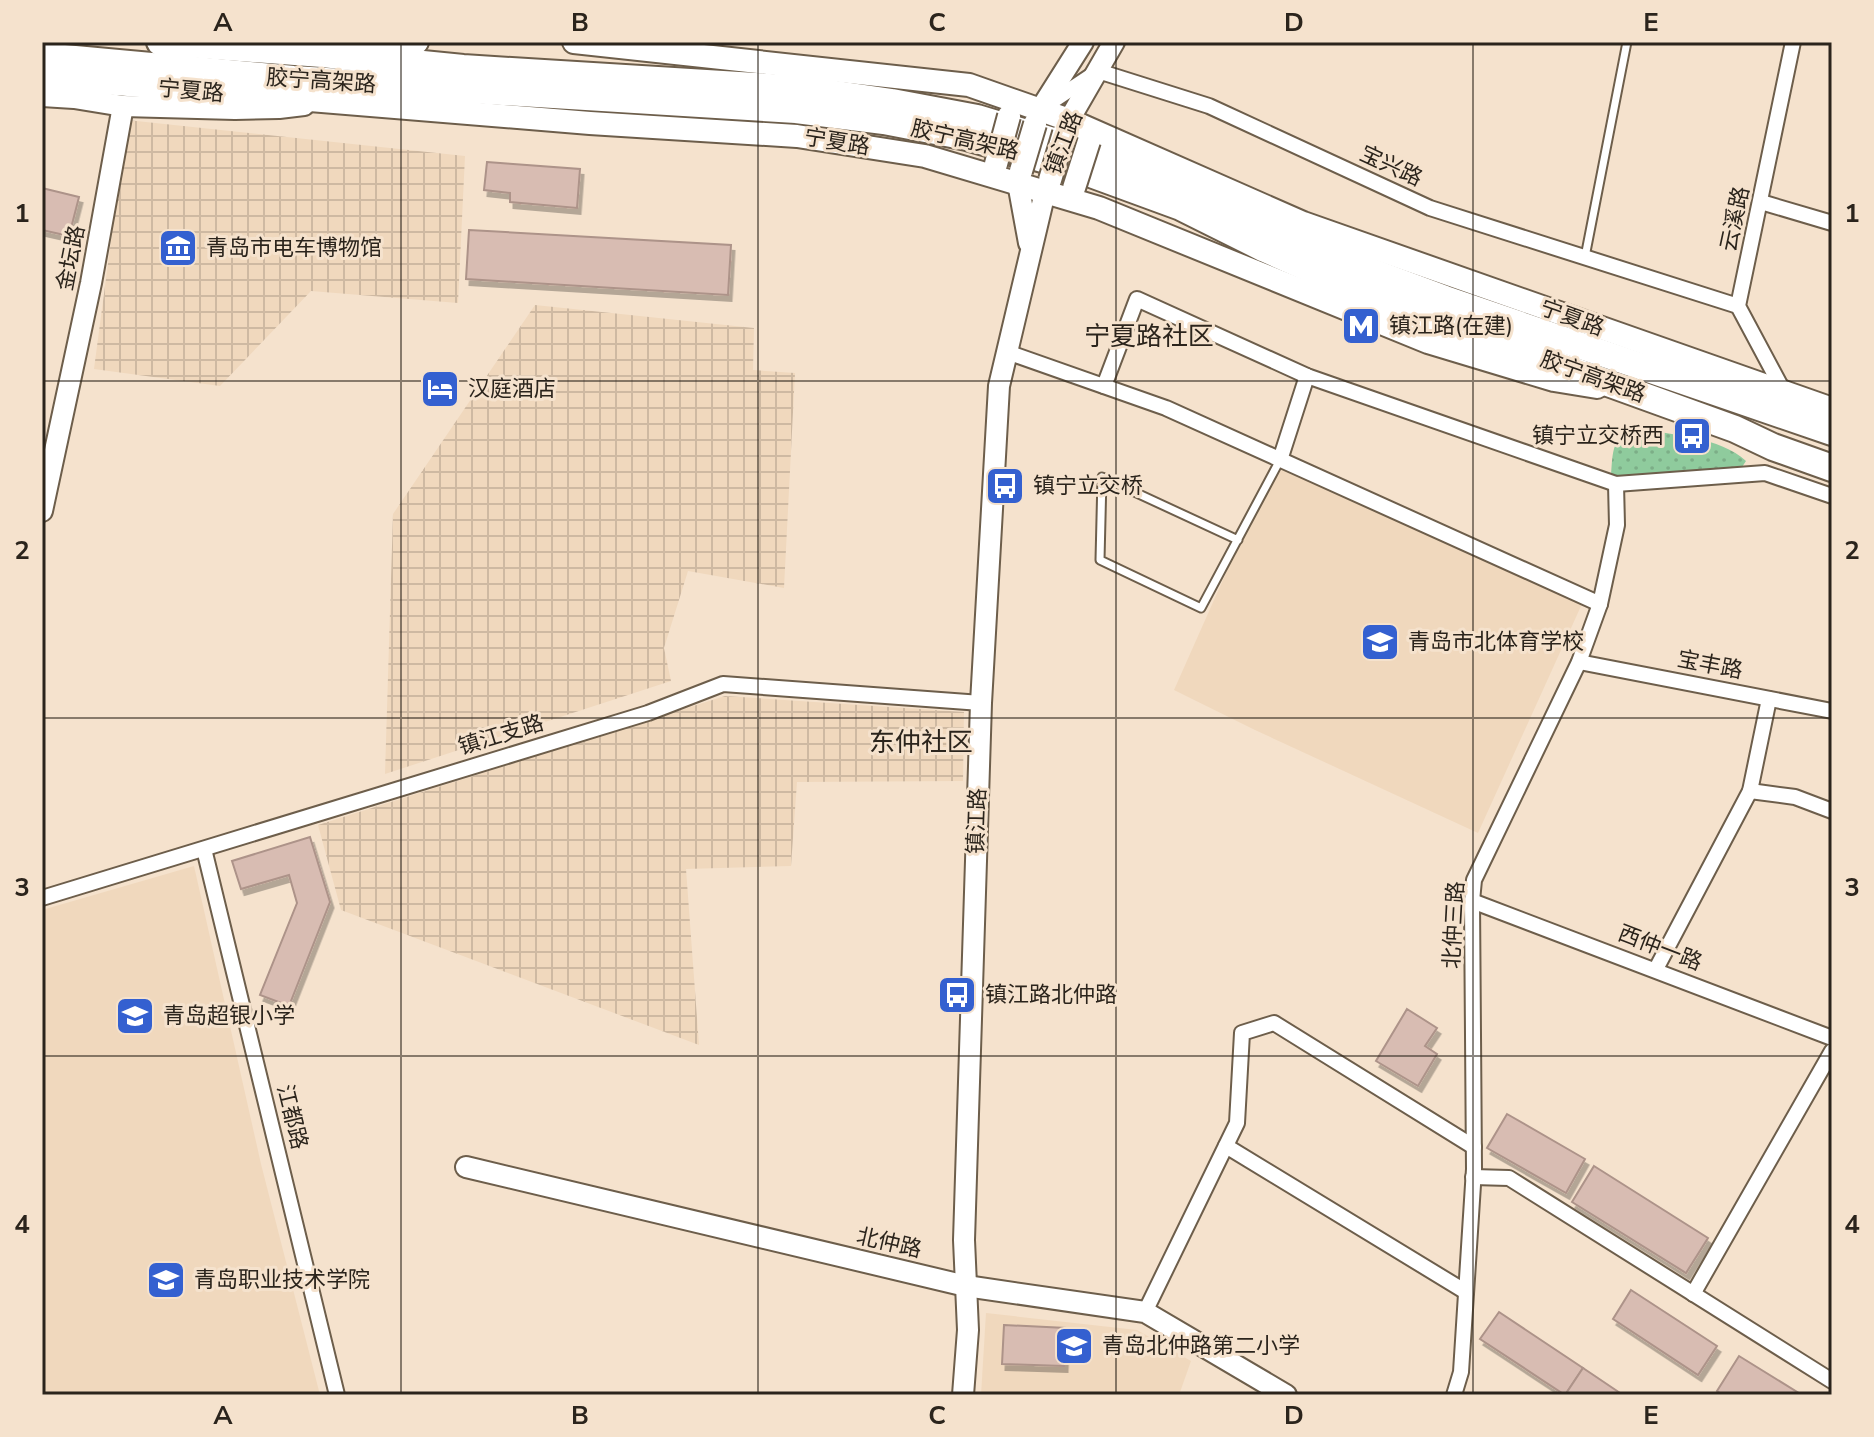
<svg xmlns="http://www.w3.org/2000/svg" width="1874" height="1437" viewBox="0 0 1874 1437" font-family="'Nunito Sans','Noto Sans SC',sans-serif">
	<defs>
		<pattern id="industrial-grid" width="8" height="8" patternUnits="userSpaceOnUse" patternTransform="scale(2)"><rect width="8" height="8" fill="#f0d8bd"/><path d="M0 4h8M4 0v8" fill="none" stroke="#ceb9a2"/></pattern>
		<pattern id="grass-dots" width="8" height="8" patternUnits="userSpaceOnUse" patternTransform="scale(2)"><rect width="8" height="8" fill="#8fcb9d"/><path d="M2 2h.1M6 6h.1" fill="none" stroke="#7cae87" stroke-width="1.8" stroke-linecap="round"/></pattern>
		<filter id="shadow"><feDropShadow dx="3.5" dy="6" stdDeviation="0" flood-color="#0004"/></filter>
	</defs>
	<rect width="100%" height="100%" fill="#f5e2cd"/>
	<g fill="#f0d8bd">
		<polygon points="1278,456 1586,595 1478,833 1255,730 1174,690"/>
		<polygon points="194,866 261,1164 320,1395 42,1395 42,910"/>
		<polygon points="986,1313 1137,1330 1191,1361 1179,1395 981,1395"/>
	</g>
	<g fill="url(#industrial-grid)">
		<polygon points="127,120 465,156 458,303 311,291 220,386 94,369"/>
		<polygon points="535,305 754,328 753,370 795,373 784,588 688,571 664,648 671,681 385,774 393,514"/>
		<polygon points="725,696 964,712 963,781 797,782 791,866 686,869 699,1045 341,910 318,825"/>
	</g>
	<path fill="url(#grass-dots)" d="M1637 428C1670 435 1721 437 1746 461L1742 467 1738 470 1617 477 1611 475C1613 453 1611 435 1637 428Z"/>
	<g fill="#d8bcb2" stroke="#ad9389" stroke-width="2" filter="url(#shadow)">
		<polygon points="487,162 580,169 577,208 510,202 510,193 484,190"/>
		<polygon points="42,188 79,197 69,236 42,230"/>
		<polygon points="469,230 731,245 728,295 466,279"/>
		<polygon points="310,837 330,902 289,1006 260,995 297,903 289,875 241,889 232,861"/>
		<polygon points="1407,1009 1437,1028 1425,1046 1437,1054 1418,1086 1376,1061"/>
		<polygon points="1507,1114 1585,1159 1566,1193 1487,1148"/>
		<polygon points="1594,1166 1708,1238 1686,1273 1572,1202"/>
		<polygon points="1631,1290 1717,1346 1698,1375 1613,1319"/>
		<polygon points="1499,1312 1583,1368 1565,1395 1480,1339"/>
		<polygon points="1004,1325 1066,1328 1064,1366 1002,1364"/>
		<polygon points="1739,1356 1802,1395 1723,1395 1717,1391"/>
		<polygon points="1583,1368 1623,1395 1565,1395"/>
	</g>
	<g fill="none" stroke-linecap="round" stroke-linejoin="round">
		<g stroke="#6d5e4b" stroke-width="11">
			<g id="lane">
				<polyline points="1585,257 1627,42"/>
				<polyline points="1238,540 1102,477 1100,560 1201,608 1280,460"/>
			</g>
		</g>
		<g stroke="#6d5e4b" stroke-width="18">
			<g id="street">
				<polyline points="1044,107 1098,71 1209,106 1430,208 1738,306"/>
				<polyline points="1761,202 1832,223"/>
				<polyline points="1007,352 1166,408 1600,604"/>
				<polyline points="1104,386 1137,299 1307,376 1616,484 1765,473 1832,496"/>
				<polyline points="1784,392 1738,306 1793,42"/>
				<polyline points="1280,460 1307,376"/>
				<polyline points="1579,662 1832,711"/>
				<polyline points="1750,791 1795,797 1832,811"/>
				<polyline points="204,849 337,1395"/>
				<polyline points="42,898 648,713 723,684 981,703"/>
				<polyline points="1472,901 1832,1038"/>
				<polyline points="1656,969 1750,791 1769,699"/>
				<polyline points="1226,1146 1466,1292"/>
				<polyline points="1473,1177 1509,1178 1832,1381"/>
				<polyline points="1693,1294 1832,1051"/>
				<polyline points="1145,1312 1237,1123 1242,1033 1274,1023 1474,1147"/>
				<polyline points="1454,1395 1461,1372 1474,1169 1472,901 1474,880 1579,662 1600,604 1617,525 1616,484"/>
			</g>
		</g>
		<g stroke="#6d5e4b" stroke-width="24">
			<g id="secondary">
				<polyline points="42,96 74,98 123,106 235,109 279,108 304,105"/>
				<polyline points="1040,110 1083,42"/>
				<polyline points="1069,120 1114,42"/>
				<polyline points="1018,183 1029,243"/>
				<polyline points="42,511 91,283 123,106"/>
				<polyline points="466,1167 966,1286 1145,1312 1286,1395"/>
				<polyline points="963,1395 968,1330 964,1240 981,703 999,386 1045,192"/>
			</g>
		</g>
		<g stroke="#6d5e4b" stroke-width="26">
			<g id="primary">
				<polyline points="574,42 969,85 1069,120 1303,223 1832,409"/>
				<polyline points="351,51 417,42"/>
				<polyline points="42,78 590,123 797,136 925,156 1099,208 1428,342 1554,380 1597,387"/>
			</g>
		</g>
		<g stroke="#6d5e4b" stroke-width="30">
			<g id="highway">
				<polyline points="160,42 322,54 463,68 802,89 892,102 977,118 1086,151 1192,188 1351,264 1445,299 1832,432"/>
				<polyline points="42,56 293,79 796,110 884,121 967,137 1080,170 1181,207 1265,249 1339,282 1434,320 1735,429 1773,447 1832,468"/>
			</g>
		</g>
		<use href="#lane" stroke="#fff" stroke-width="7"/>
		<use href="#street" stroke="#fff" stroke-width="14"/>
		<use href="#secondary" stroke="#fff" stroke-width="20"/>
		<use href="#primary" stroke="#fff" stroke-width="22"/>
		<use href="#highway" stroke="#fff" stroke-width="26"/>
		<g stroke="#6d5e4b" stroke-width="26" stroke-linecap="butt">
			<g id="primary-bridge">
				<polyline points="996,164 1009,116"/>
				<polyline points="1021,171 1035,124"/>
				<polyline points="1050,180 1064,133"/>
				<polyline points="1074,188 1089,141"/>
			</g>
		</g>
		<use href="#primary-bridge" stroke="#fff" stroke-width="22"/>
	</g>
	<path fill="none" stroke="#2b241c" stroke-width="2" stroke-opacity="0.55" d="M401 42V1395M758 42V1395M1116 42V1395M1473 42V1395M42 381H1832M42 718H1832M42 1056H1832"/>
	<defs>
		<g id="museum-square" transform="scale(2)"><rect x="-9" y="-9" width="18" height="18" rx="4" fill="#3460d0" stroke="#f5e2cd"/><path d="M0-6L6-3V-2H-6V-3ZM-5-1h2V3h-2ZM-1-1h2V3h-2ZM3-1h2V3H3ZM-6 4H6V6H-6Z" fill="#fff"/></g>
		<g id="metro-square" transform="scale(2)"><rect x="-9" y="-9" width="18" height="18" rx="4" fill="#3460d0" stroke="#f5e2cd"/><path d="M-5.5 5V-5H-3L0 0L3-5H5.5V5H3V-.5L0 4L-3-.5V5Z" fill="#fff"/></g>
		<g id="hotel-square" transform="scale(2)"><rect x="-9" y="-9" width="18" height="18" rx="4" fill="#3460d0" stroke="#f5e2cd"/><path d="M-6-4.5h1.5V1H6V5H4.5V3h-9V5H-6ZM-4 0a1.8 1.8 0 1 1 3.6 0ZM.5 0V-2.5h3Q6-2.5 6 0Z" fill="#fff"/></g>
		<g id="bus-square" transform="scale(2)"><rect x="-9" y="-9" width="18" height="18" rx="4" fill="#3460d0" stroke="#f5e2cd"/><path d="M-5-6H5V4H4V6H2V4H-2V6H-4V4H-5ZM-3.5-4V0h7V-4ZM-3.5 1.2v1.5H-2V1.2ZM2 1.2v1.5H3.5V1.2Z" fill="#fff"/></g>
		<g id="school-square" transform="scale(2)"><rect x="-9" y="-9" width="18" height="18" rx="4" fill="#3460d0" stroke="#f5e2cd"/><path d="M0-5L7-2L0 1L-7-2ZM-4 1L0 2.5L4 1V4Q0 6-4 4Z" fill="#fff"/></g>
	</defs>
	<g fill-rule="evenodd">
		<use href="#museum-square" x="178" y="248"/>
		<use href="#metro-square" x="1361" y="326"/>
		<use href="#hotel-square" x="440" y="389"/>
		<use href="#bus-square" x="1692" y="436"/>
		<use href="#bus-square" x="1005" y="486"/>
		<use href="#school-square" x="1380" y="642"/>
		<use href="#bus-square" x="957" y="995"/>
		<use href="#school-square" x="135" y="1016"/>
		<use href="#school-square" x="166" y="1280"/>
		<use href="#school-square" x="1074" y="1346"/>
	</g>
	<g text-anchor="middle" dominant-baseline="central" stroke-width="6" stroke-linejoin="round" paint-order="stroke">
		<g font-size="22" fill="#2b241c" stroke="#f5e2cd">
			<text transform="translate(321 81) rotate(4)">胶宁高架路</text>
			<text transform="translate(191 91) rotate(5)">宁夏路</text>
			<text transform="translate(965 140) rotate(13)">胶宁高架路</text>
			<text transform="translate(837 142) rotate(9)">宁夏路</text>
			<text transform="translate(1064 143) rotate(-69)">镇江路</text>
			<text transform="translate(1391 166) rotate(25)">宝兴路</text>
			<text transform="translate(1735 219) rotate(-78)">云溪路</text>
			<text transform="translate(71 258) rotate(-79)">金坛路</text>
			<text transform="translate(1572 318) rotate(20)">宁夏路</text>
			<text transform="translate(1593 377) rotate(20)">胶宁高架路</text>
			<text transform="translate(1710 665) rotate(11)">宝丰路</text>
			<text transform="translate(501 735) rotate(-17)">镇江支路</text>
			<text transform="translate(977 821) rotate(-88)">镇江路</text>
			<text transform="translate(1454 925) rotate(-87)">北仲三路</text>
			<text transform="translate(1660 948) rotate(21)">西仲一路</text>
			<text transform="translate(292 1117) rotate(76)">江都路</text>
			<text transform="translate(889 1243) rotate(13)">北仲路</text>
		</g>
		<g font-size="22" fill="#2b241c" stroke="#f5e2cd" text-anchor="start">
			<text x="206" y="248">青岛市电车博物馆</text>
			<text x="1389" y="326">镇江路(在建)</text>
			<text x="468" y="389">汉庭酒店</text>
			<text x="1664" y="436" text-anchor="end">镇宁立交桥西</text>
			<text x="1033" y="486">镇宁立交桥</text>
			<text x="1408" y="642">青岛市北体育学校</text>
			<text x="985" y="995">镇江路北仲路</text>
			<text x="163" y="1016">青岛超银小学</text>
			<text x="194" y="1280">青岛职业技术学院</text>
			<text x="1102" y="1346">青岛北仲路第二小学</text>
		</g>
		<g font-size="26" fill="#2b241c" stroke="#f5e2cd">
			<text x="1149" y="336">宁夏路社区</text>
			<text x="921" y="742">东仲社区</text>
		</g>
	</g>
	<rect width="1874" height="1437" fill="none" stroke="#f5e2cd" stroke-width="88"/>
	<rect x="44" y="44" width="1786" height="1349" fill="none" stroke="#2b241c" stroke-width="3"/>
	<g font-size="26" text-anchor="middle" font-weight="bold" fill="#2b241c">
		<text x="223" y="31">A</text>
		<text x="580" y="31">B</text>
		<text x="937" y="31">C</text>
		<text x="1294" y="31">D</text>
		<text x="1651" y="31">E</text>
		<text x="22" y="222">1</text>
		<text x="1852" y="222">1</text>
		<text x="22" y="559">2</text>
		<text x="1852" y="559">2</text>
		<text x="22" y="896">3</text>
		<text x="1852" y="896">3</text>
		<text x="22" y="1233">4</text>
		<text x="1852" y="1233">4</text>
		<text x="223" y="1424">A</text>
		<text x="580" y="1424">B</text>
		<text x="937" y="1424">C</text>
		<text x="1294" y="1424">D</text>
		<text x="1651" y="1424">E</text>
	</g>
</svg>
